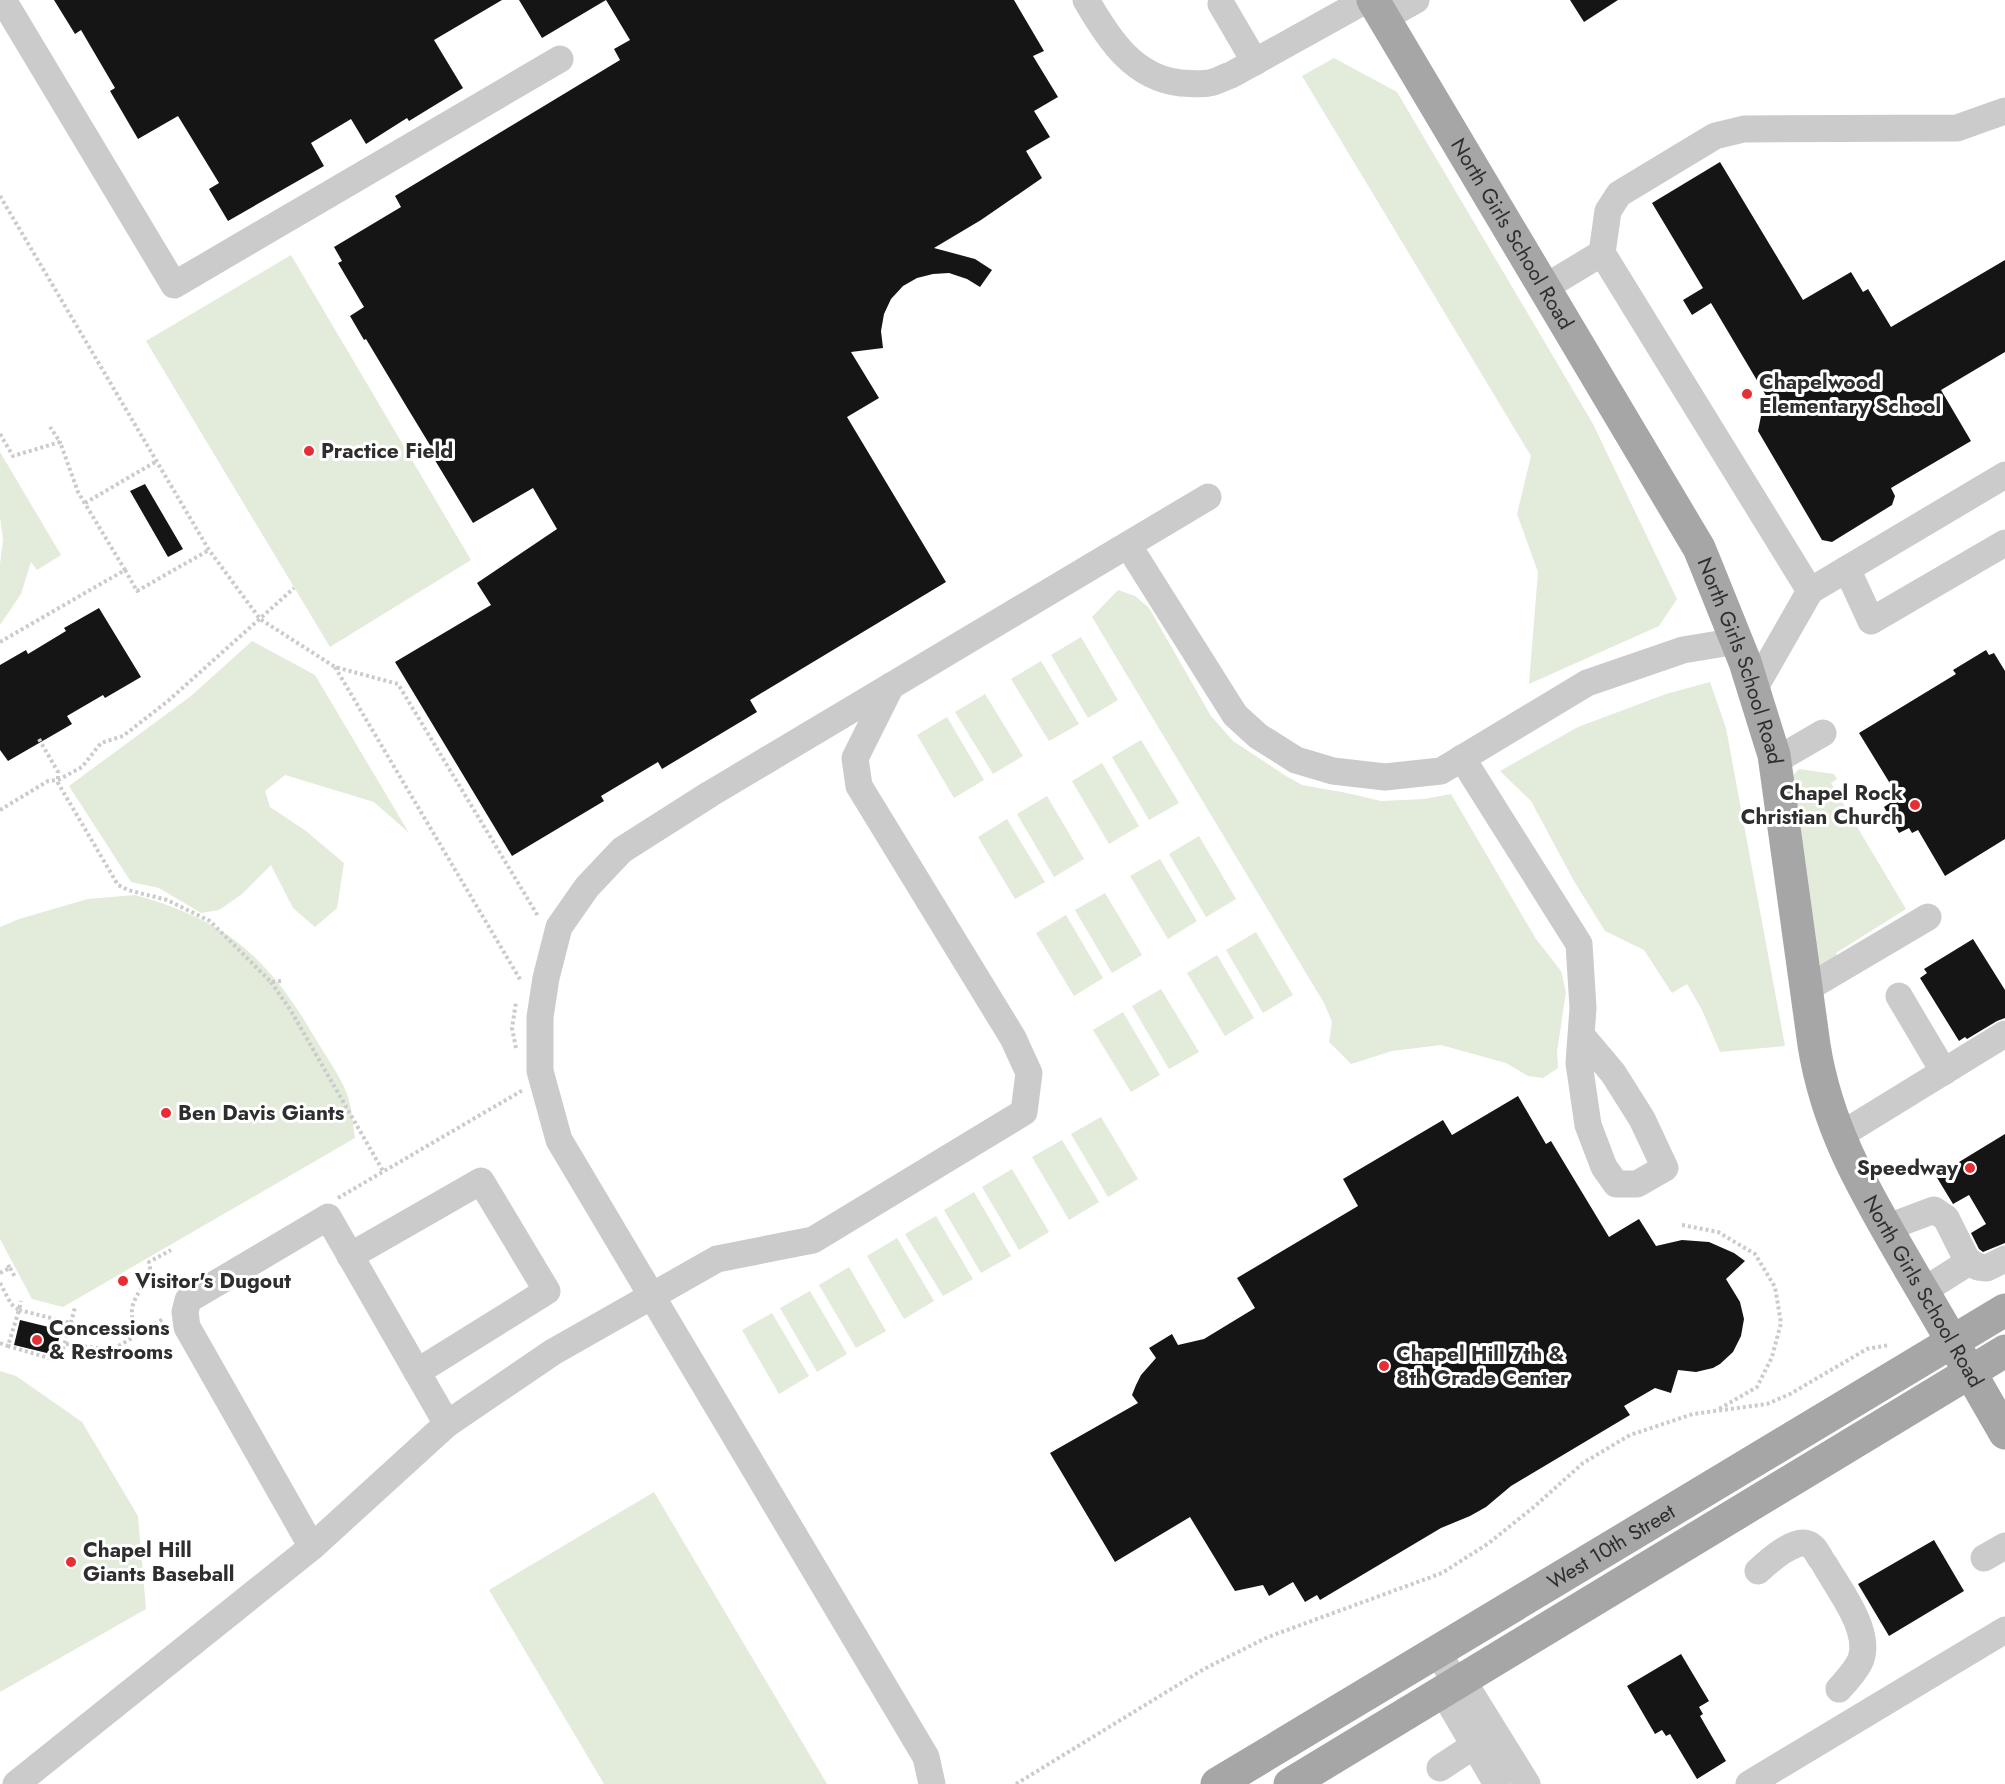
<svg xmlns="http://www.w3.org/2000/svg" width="2005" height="1784" viewBox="0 0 2005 1784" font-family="Jost,sans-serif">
	<rect width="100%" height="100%" fill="#fff"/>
	<g fill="#e3ebdb">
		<polygon points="1334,58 1397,92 1593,424 1677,599 1659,626 1529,684 1538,572 1517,514 1531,456 1302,76"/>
		<polygon points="291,255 471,560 330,647 146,341"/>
		<polygon points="0,452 61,555 37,570 31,562 21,594 0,625 0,564 3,540 0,517"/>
		<polygon points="1118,590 1135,596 1149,608 1211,716 1233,741 1286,776 1302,785 1347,793 1381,801 1424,799 1451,794 1536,939 1561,971 1566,992 1557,1052 1558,1068 1543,1078 1528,1076 1506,1063 1441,1045 1392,1051 1351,1064 1329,1042 1332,1022 1324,1003 1092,617"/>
		<polygon points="1081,637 1118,700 1088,718 1051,655"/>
		<polygon points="252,641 315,675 409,833 374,802 285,775 265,791 270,807 306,831 344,863 337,908 315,927 293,908 271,865 242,894 219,910 201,913 159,888 131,882 69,786 191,696"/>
		<polygon points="1041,661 1079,724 1049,741 1011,679"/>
		<polygon points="1710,682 1726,728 1785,1046 1720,1052 1702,1010 1687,984 1672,993 1644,950 1605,931 1574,881 1531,801 1500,771 1578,727 1666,694"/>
		<polygon points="985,694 1023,756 993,774 955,712"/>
		<polygon points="947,717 984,780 954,798 917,735"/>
		<polygon points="1141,740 1179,803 1149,820 1112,757"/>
		<polygon points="1102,763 1139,826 1109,844 1072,781"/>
		<polygon points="1799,769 1834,774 1837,779 1831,783 1906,909 1836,953 1840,963 1824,968 1819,963 1789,780"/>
		<polygon points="1047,796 1084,859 1054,877 1017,814"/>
		<polygon points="1007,819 1045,882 1015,899 978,837"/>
		<polygon points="1199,836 1236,899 1206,917 1169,854"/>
		<polygon points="1160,859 1197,921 1168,939 1130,876"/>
		<polygon points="1105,893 1142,955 1112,973 1075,910"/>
		<path d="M135 895C226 920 268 957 315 1038 324 1053 344 1082 348 1097 352 1110 353 1125 355 1138L63 1307 32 1299 0 1239V927L19 919 88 899Z"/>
		<polygon points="1066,915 1103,978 1074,996 1036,933"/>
		<polygon points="1256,932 1293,995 1263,1013 1226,950"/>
		<polygon points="1217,955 1254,1018 1225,1036 1187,973"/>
		<polygon points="1161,989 1199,1052 1169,1069 1132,1006"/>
		<polygon points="1123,1012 1160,1075 1131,1092 1093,1030"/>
		<polygon points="1101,1117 1138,1179 1108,1197 1071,1134"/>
		<polygon points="1062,1140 1099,1202 1069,1220 1032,1157"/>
		<polygon points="1012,1169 1049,1232 1019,1250 982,1187"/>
		<polygon points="974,1192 1011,1256 981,1273 944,1210"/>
		<polygon points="936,1216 973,1279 943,1296 905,1234"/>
		<polygon points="897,1238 934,1301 904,1319 867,1256"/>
		<polygon points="849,1267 886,1331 856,1348 819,1285"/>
		<polygon points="810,1291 847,1354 817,1372 780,1308"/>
		<polygon points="772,1313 809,1376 779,1394 742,1330"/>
		<polygon points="0,1371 16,1376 82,1422 138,1516 146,1609 0,1692"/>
		<polygon points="654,1492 827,1784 604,1784 489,1590"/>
	</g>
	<g fill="#151515">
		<polygon points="54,0 502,0 434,40 463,88 409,121 407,118 366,144 351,119 311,143 324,166 228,221 209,189 219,183 178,116 138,139 110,91 115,88 81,30 75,34"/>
		<polygon points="519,0 1014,0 1044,51 1033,56 1058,97 1034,111 1050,137 1026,151 1042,178 981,220 934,248 975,259 992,270 980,287 967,279 949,273 933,274 917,278 903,286 891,299 884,314 881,331 883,348 851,352 879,398 847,417 946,582 750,700 757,712 662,769 658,762 601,796 604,801 512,856 395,662 491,605 477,583 557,529 533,488 473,523 433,457 436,455 408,409 366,339 364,340 350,316 364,307 338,263 342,261 334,247 401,207 395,196 620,60 614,49 630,40 606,0 542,38"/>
		<polygon points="1570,0 1618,0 1584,22"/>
		<polygon points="1720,162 1803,300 1851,272 1863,292 1868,289 1891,327 2005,260 2005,352 1941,390 1971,441 1891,488 1895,496 1892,505 1832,542 1822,540 1758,431 1761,416 1774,409 1711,303 1692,315 1683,300 1703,288 1652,203"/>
		<polygon points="145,484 183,549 168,557 130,491"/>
		<polygon points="99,608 141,677 105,698 103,695 67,716 72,724 8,761 0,750 0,665 26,650 28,654 66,631 64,628"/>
		<polygon points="1986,650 1989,655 1994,653 2005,671 2005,839 1945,876 1918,830 1912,833 1909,828 1899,833 1884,807 1893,801 1889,793 1894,790 1859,733 1956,674 1953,670"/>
		<polygon points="1973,939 2005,990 2005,1018 1997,1021 1967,1039 1965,1037 1959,1041 1920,978 1927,973 1924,969"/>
		<polygon points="1518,1096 1546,1144 1551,1141 1609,1237 1639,1219 1656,1246 1682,1240 1709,1242 1734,1253 1745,1261 1726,1279 1740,1302 1744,1319 1741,1336 1733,1352 1720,1364 1713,1368 1696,1372 1678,1370 1671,1393 1655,1388 1624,1406 1630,1415 1511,1486 1486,1507 1470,1516 1441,1528 1320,1600 1317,1595 1305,1602 1293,1582 1269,1596 1263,1585 1235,1591 1190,1517 1115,1562 1050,1453 1138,1403 1132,1395 1136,1385 1141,1375 1156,1358 1149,1348 1172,1334 1178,1345 1204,1339 1255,1308 1237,1278 1358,1206 1343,1179 1443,1120 1452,1135"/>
		<polygon points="2005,1134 2005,1243 1983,1252 1979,1249 1971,1233 1986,1224 1969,1195 1953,1204 1936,1176"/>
		<polygon points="20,1320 61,1330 55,1355 14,1345"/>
		<polygon points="1934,1540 1964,1591 1889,1636 1858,1584"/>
		<polygon points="1681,1654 1709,1701 1699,1707 1703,1714 1700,1716 1726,1761 1697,1779 1670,1734 1666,1736 1662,1730 1655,1734 1627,1686"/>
	</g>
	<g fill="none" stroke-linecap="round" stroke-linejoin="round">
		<g stroke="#cbcbcb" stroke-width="4" stroke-dasharray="3 3" stroke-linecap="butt">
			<polyline points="0,196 209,550 260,619 335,667 398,684 538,916"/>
			<polyline points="0,434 13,456 60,442 50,427"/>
			<polyline points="85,503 157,461"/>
			<polyline points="125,570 137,591 209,550"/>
			<polyline points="0,642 125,570 78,492 60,442"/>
			<polyline points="335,667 521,981"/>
			<polyline points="39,739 58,772 58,783 118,885 128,890 167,900 210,921 271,982 282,981"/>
			<polyline points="0,810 48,781 58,780 82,767 101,743 123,736 168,701 294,588"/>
			<polyline points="271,982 291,1011 383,1171"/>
			<polyline points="516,1048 512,1028 516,1002"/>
			<polyline points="338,1198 523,1090"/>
			<polyline points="1682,1225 1718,1232 1755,1254 1775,1287 1781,1323 1772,1357 1757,1387 1719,1409"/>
			<polyline points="10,1268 15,1277"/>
			<polyline points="0,1273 10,1268 8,1265"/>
			<polyline points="0,1283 11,1304 19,1310 21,1301"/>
			<polygon points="19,1310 71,1323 59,1361 8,1346"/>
			<polyline points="71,1323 75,1307"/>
			<path d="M139 1335C123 1307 137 1297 151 1273L149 1262 171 1250"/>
			<polyline points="0,1343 8,1346"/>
			<polyline points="66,1344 112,1350 163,1319"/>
			<polyline points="1016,1784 1204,1669 1268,1637 1442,1573 1489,1543 1535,1506 1583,1463 1630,1435 1693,1414 1767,1404 1790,1394 1867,1349 1889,1345"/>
		</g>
		<g stroke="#cbcbcb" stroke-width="27">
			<polyline points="3,0 174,285 560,59"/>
			<path d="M1086 0C1108 38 1133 78 1181 83 1190 83 1200 85 1209 83 1216 82 1224 77 1231 75L1366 0"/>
			<polyline points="1221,4 1255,62"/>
			<polyline points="1384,18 1416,0"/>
			<polyline points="1544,288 1602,253"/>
			<polyline points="1128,545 1235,715 1258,736 1296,760 1333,771 1385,777 1441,771 1587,683 1683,650 1737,641"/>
			<polyline points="1847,569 1871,621 2005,543"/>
			<polyline points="1810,591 2005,475"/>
			<polyline points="1754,689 1810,591 1602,253 1608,211 1619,194 1715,136 1744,129 1957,128 2005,111"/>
			<polyline points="1462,758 1579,944 1583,1008 1579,1063 1588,1125 1604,1167 1616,1184 1637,1184 1665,1168 1642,1119 1613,1073 1581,1035"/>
			<polyline points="1775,761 1823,733"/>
			<polyline points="1806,989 1928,917"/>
			<polyline points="1899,996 1944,1072"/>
			<polyline points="1839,1136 2005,1034"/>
			<polyline points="1886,1228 1934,1210 1946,1218 1967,1260 1978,1267 1987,1268 2005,1259"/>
			<polyline points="350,1256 481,1181 547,1291 417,1372"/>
			<polyline points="1923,1291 1969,1262"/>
			<polyline points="312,1547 187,1327 185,1312 188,1300 328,1217 447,1424"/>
			<polyline points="1984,1558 2005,1546"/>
			<path d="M1825 1565C1839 1590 1871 1630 1861 1659 1857 1670 1846 1681 1839 1689"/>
			<path d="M1758 1571C1768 1562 1794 1538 1808 1544 1814 1546 1817 1553 1821 1559"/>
			<polyline points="1437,1651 1456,1683 1470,1692 1527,1784"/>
			<polyline points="1456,1683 1450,1704 1497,1784"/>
			<polyline points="1440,1768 1475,1745"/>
			<polyline points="16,1784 312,1547 447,1424 553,1352 717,1259 813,1240 1024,1112 1029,1073 1013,1038 859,786 855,758 891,686"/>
			<polyline points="932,1784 926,1757 559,1140 540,1071 540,1017 546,978 559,927 587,887 622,850 710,794 1208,497"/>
			<polyline points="1749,1784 2005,1630"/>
		</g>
		<g stroke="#a6a6a6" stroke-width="33">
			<path id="s1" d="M1373 0 1699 548 1706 565 1745 662 1774 755 1814 1045C1828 1133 1868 1196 1911 1271 1943 1325 1974 1379 2005 1433"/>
			<path id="s2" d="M1217 1784 2005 1310"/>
			<polyline points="1290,1784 2005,1351"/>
		</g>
	</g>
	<g fill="#e62e34" stroke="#fff" stroke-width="2">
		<circle cx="1747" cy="394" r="6"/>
		<circle cx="309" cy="451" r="6"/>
		<circle cx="1915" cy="805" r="6"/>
		<circle cx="166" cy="1113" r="6"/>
		<circle cx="1970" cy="1168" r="6"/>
		<circle cx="123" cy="1281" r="6"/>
		<circle cx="37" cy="1340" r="6"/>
		<circle cx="1384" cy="1366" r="6"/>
		<circle cx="71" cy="1562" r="6"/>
	</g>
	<g text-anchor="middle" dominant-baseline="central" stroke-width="6" stroke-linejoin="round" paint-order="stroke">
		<g font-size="21" fill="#2e2e2e" stroke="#fff">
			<text stroke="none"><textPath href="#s1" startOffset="272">North Girls School Road</textPath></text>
			<text stroke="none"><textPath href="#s1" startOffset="758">North Girls School Road</textPath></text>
			<text stroke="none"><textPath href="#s1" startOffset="1422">North Girls School Road</textPath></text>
			<text stroke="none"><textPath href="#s2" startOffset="460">West 10th Street</textPath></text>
		</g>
		<g font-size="21" font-weight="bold" fill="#2e2e2e" stroke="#fff" text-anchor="start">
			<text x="1759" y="382">Chapelwood<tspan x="1759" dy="24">Elementary School</tspan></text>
			<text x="321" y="451">Practice Field</text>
			<text x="1903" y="793" text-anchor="end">Chapel Rock<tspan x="1903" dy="24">Christian Church</tspan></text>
			<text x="178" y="1113">Ben Davis Giants</text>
			<text x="1958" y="1168" text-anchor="end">Speedway</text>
			<text x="135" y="1281">Visitor's Dugout</text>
			<text x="49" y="1328">Concessions<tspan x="49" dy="24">&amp; Restrooms</tspan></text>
			<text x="1396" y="1354">Chapel Hill 7th &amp;<tspan x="1396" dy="24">8th Grade Center</tspan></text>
			<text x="83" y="1550">Chapel Hill<tspan x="83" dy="24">Giants Baseball</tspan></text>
		</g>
	</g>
</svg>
